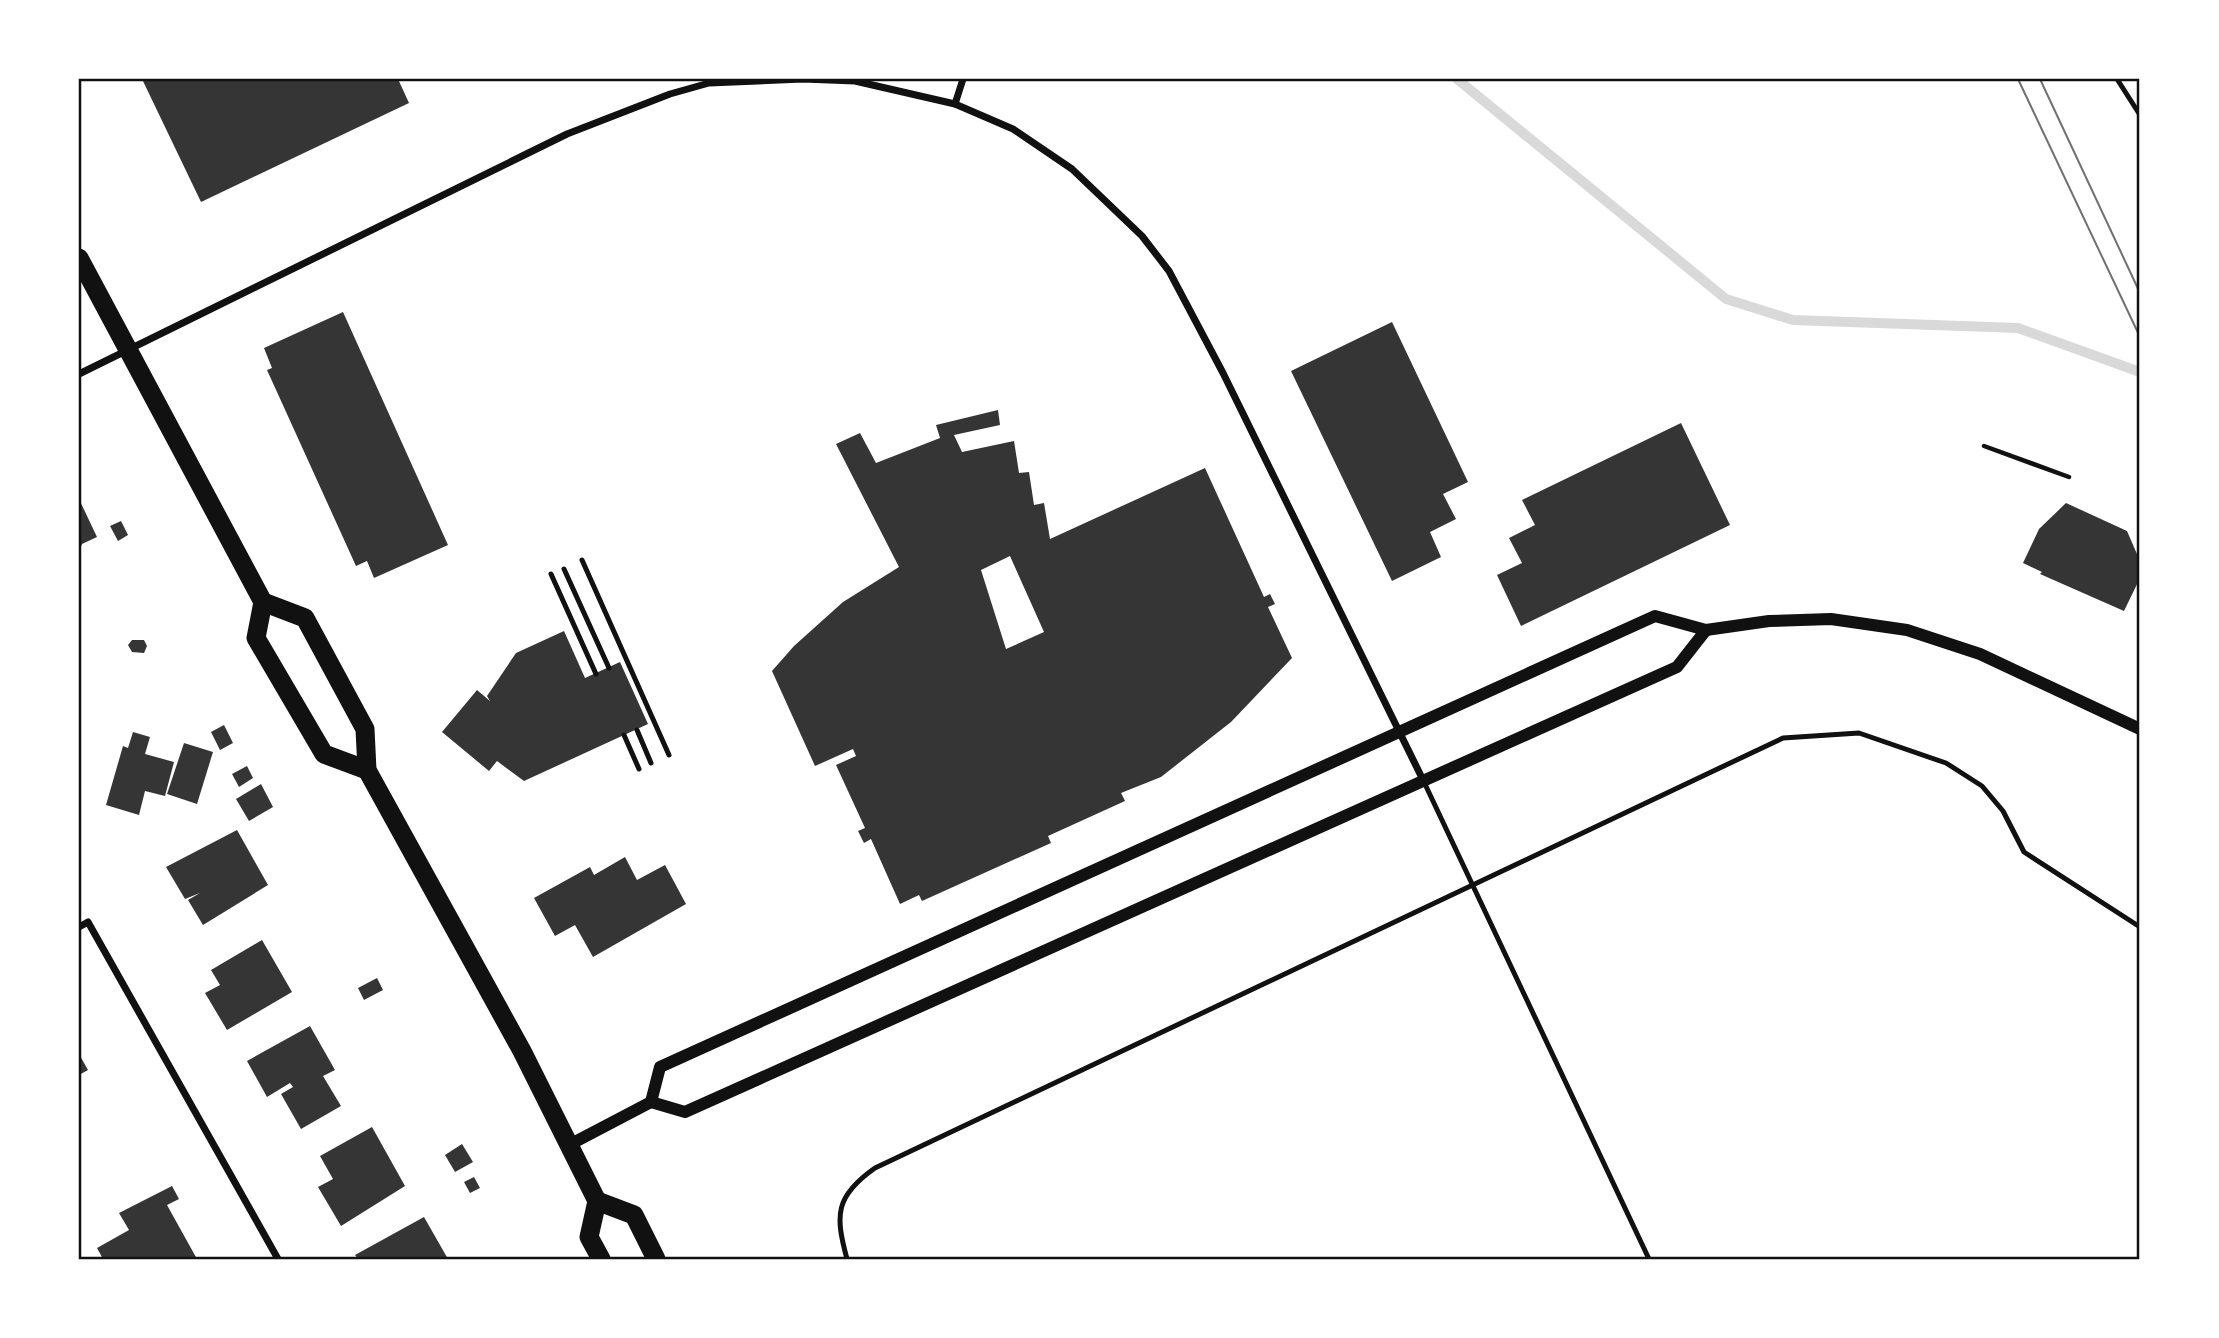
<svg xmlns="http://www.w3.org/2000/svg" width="2219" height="1338" viewBox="0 0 2219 1338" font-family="'Varela Round',sans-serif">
	<rect width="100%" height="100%" fill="#fff"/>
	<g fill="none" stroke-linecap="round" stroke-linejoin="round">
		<polyline stroke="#d9d9d9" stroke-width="10" points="1457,79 1726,299 1793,320 2018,328 2140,372"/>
	</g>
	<g fill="#353535" fill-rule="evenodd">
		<polygon points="142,79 398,79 409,103 201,202"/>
		<polygon points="343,312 448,545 374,578 367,561 356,566 267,370 272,368 264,348"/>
		<polygon points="1392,322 1468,482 1443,494 1456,519 1430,532 1441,557 1392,581 1291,371"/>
		<path d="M998 410 1000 425 954 435 962 452 1014 441 1019 473 1029 472 1034 505 1044 503 1050 539 1205 468 1264 597 1270 594 1275 604 1268 607 1292 658 1231 722 1161 777 1121 793 1125 801 1048 836 1051 843 922 901 919 895 900 904 871 839 864 843 858 831 865 828 836 765 856 756 853 749 815 766 772 671 794 646 843 602 899 567 836 444 860 433 876 463 940 438 936 425ZM1010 556 1044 632 1006 649 981 570Z"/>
		<polygon points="1681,423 1730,525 1521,626 1497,575 1522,563 1509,538 1535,525 1522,500"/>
		<polygon points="79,499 97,537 82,544 79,552"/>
		<polygon points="2066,503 2127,531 2140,561 2140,578 2124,611 2040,574 2042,572 2023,563 2039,529"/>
		<polygon points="121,521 128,535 118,541 110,526"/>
		<polygon points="564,631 585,678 620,662 648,724 524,781 497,761 489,771 442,732 477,690 490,701 487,696 516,653"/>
		<polygon points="132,640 144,640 147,646 144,653 132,652 128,645"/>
		<polygon points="224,725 233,743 220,750 211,732"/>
		<polygon points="133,732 150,737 145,754 174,762 165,796 145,791 139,815 106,805 123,746 128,748"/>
		<polygon points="184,743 213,752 197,804 167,794"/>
		<polygon points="247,766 253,778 239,787 232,774"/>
		<polygon points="261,784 273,807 249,821 236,799"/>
		<polygon points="237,830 268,885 203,925 188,900 200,893 185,899 166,867"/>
		<polygon points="625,857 637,880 665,865 686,904 593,957 575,925 555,936 534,898 590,867 594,875"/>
		<polygon points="262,940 292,992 227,1030 205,993 220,985 211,970"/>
		<polygon points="377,978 383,990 364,1000 358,988"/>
		<polygon points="310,1026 335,1070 323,1076 341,1106 301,1129 281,1094 293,1087 290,1083 267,1097 247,1061"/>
		<polygon points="79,1054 88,1070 79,1075"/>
		<polygon points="372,1127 405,1186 341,1226 318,1187 333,1179 320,1156"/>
		<polygon points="462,1144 473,1162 455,1172 445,1155"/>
		<polygon points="474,1177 480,1188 470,1193 464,1182"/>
		<polygon points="172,1186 179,1199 167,1205 197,1259 103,1259 97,1248 129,1230 119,1213"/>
		<polygon points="424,1217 448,1259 358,1259 355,1255"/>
	</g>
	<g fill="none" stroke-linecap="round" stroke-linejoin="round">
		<polyline stroke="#111" stroke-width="4.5" points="1984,446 2069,477"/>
		<g stroke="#111" stroke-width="5">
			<polyline points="2117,79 2140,115"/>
			<polyline points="582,560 669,755"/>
			<polyline points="564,569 609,668"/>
			<polyline points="551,574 596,674"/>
			<polyline points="637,730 651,763"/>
			<polyline points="624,735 639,769"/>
			<polyline points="1424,782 1649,1259"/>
			<path d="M847 1259C835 1215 835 1196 875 1168L1783 738 1859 733 1946 763 1982 786 2003 811 2024 852 2140 927"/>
		</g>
		<g stroke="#111" stroke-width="7">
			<polyline points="955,104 963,79"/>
			<polyline points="79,374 567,134 670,94 709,83 803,79 855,81 955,104 1013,129 1072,169 1142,236 1169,271 1223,373 1424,782"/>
			<polyline points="79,927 88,922 278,1259"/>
		</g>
		<g stroke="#111" stroke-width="12">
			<polyline points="651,1102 660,1067 1655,616 1706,630 1769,621 1831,619 1907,630 1980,654 2140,729"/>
			<polyline points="651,1102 685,1112 1677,667 1706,630"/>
			<polyline points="569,1145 651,1102"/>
		</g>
		<g stroke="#111" stroke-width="19">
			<polyline points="79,258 263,602 256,638 324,754 367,770"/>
			<polyline points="263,602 305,618 365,729 367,770 522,1051 597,1201 589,1237 601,1259"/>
			<polyline points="597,1201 634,1215 656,1259"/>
		</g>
		<g stroke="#707070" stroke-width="2">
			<polyline points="2018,79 2140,337"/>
			<polyline points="2040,79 2140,293"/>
		</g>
	</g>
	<rect width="2219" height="1338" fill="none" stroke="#ffffff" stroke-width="161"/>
	<rect x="80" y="80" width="2058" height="1178" fill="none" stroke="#111" stroke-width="2.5"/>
</svg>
